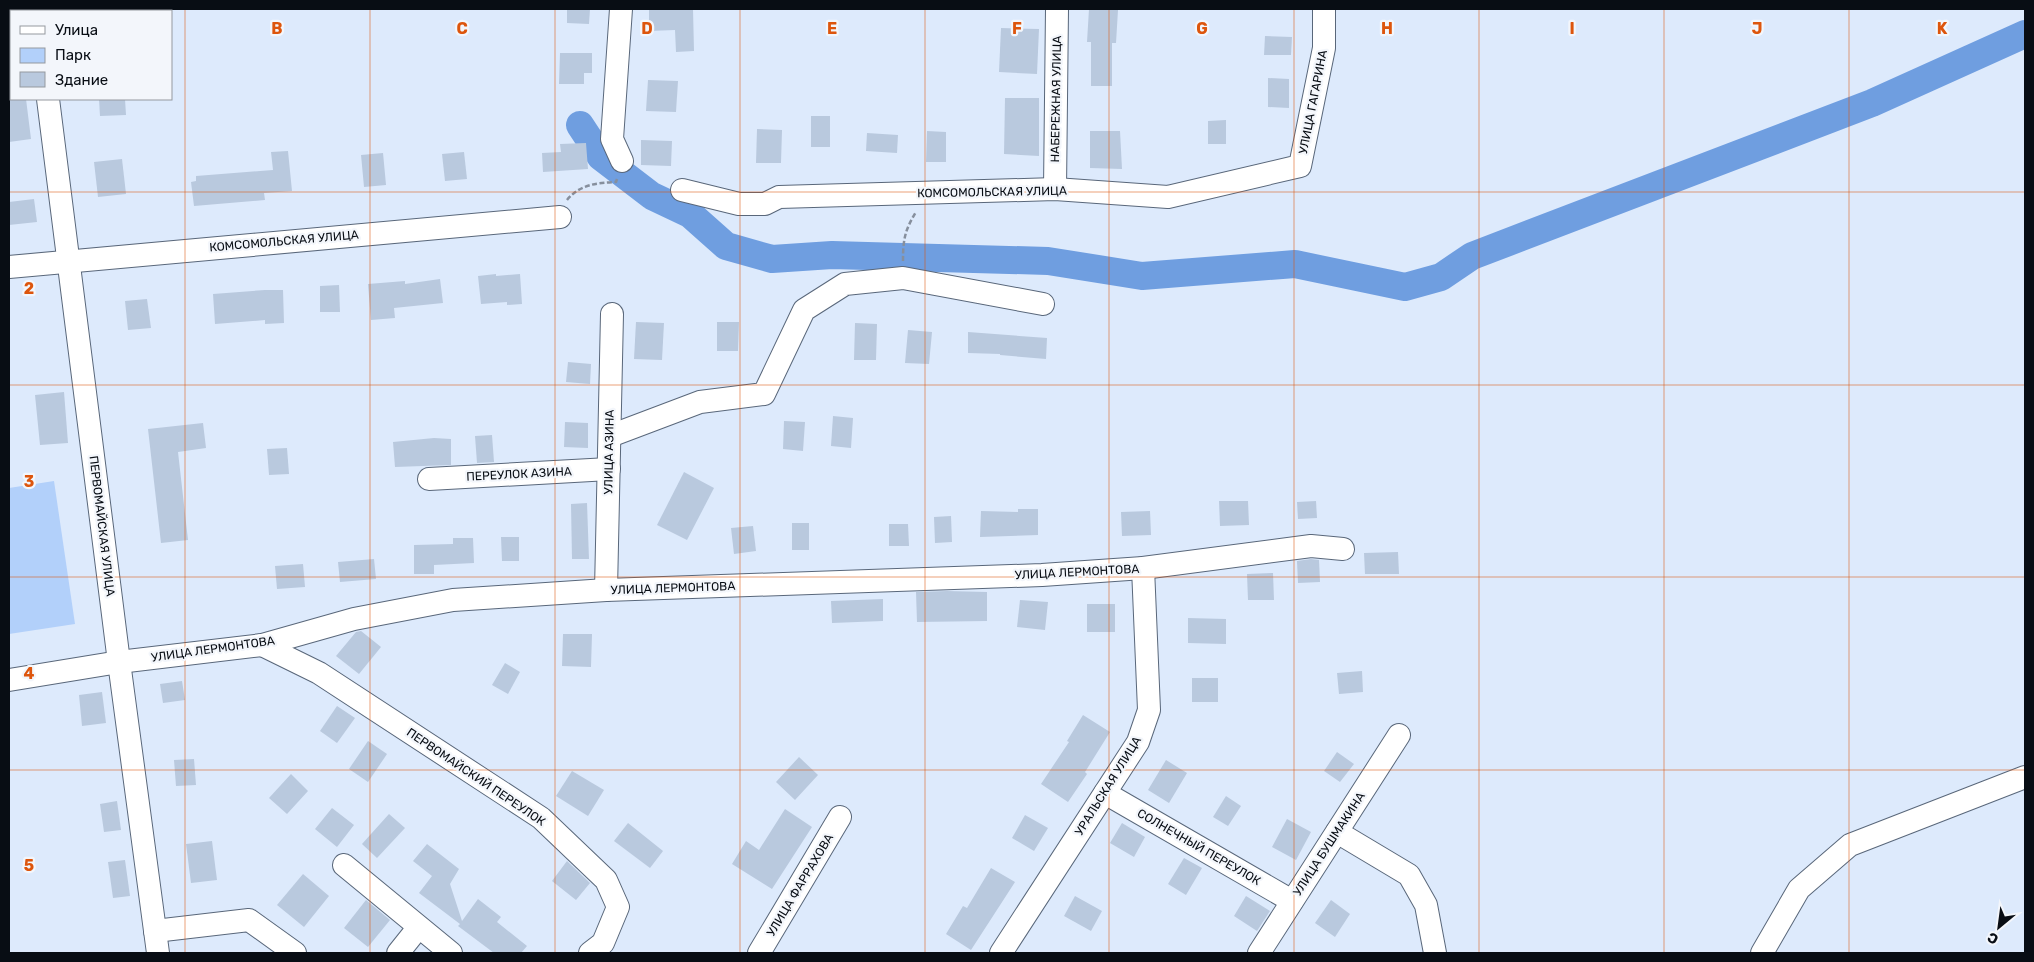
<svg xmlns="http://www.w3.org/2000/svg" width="2034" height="962" viewBox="0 0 2034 962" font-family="Rubik,sans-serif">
	<rect width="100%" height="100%" fill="#ddeafc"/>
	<polygon fill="#b2d0fa" points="54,481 75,624 9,634 9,488"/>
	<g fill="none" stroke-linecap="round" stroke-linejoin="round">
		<polyline stroke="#6f9ee0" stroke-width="28" points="580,125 601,157 652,196 690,214 726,246 772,259 832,255 1048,261 1142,276 1295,264 1405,287 1441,277 1472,256 1872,103 2025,34"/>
	</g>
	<g fill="#b9c9de">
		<polygon points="567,9 590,9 589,24 567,23"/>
		<polygon points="649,9 693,9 694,51 676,52 675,30 649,31"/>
		<polygon points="1089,9 1118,10 1116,43 1112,43 1112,86 1091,86 1091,42 1087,42"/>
		<polygon points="1001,28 1039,29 1037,74 999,72"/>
		<polygon points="1265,36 1292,37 1291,55 1264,55"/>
		<polygon points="560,53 592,53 592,73 584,73 584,84 559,84"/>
		<polygon points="1268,78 1289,79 1289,108 1268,107"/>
		<polygon points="648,80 678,81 676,112 646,111"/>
		<polygon points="1005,98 1039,98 1039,156 1004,154"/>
		<polygon points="9,99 26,99 31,139 9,142"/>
		<polygon points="99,99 125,99 126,115 100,116"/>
		<rect x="811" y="116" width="19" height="31"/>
		<polygon points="1226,120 1226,144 1208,144 1208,121"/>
		<polygon points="757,129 782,130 781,163 756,163"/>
		<polygon points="927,131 946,132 946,162 926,162"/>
		<polygon points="1090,131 1120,131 1122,169 1090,168"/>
		<polygon points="867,133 898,135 897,153 866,151"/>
		<polygon points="641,140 672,141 671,166 641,165"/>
		<polygon points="586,143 588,169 543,172 542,153 561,152 560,144"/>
		<polygon points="288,151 292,191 264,193 265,200 194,206 191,182 196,181 196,176 273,170 271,152"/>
		<polygon points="464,152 467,179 445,181 442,154"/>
		<polygon points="383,153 386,185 364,187 361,155"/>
		<polygon points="122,159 126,194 98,197 94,162"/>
		<polygon points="34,199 37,222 9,225 9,202"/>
		<polygon points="496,274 496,276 520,274 522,304 507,305 507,302 481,304 478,276"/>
		<polygon points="440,279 443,303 394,308 395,318 371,320 368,284 405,281 405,284"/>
		<polygon points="339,285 340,312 320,312 320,286"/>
		<polygon points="265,290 283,290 284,323 265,324 265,320 215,324 213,294"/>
		<polygon points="147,299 151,328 128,330 125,301"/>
		<polygon points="636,322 664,323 662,360 634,359"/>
		<polygon points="717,322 739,322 738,351 717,351"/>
		<polygon points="855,323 877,324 876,360 854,360"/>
		<polygon points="908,330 932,332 929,364 905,363"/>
		<polygon points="968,332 1047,338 1046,359 1000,355 1000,354 968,353"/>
		<polygon points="568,362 591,364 590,384 566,382"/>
		<polygon points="64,392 68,443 40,445 35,395"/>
		<polygon points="833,416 853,418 851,448 831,446"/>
		<polygon points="784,421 805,422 803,451 783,449"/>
		<polygon points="565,422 588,423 588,448 564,447"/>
		<polygon points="203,423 206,448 178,452 188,540 161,543 148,429"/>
		<polygon points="492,435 494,462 477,463 475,436"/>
		<polygon points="434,438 451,439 451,465 395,467 393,442"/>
		<polygon points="287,448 289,474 269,475 267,449"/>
		<polygon points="684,472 714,488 687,540 657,525"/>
		<polygon points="1219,501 1248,501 1249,525 1220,526"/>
		<polygon points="1316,501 1317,518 1298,519 1297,502"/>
		<polygon points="587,503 589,559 572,559 571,504"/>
		<polygon points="1018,509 1038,509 1038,535 980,537 981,511 1018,512"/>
		<polygon points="1150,511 1151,535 1122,536 1121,512"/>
		<polygon points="951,516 952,542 935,543 934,517"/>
		<rect x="792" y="523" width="17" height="27"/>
		<polygon points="889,524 908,524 909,546 889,546"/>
		<polygon points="753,526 756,551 734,554 731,528"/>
		<polygon points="501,537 519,537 519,561 502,561"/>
		<polygon points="453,538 473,538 474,563 434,565 434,574 414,574 414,545 453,544"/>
		<polygon points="1398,552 1399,574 1365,574 1364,553"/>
		<polygon points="374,559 376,579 340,582 338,562"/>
		<polygon points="1311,559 1319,560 1320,582 1298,583 1297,561"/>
		<polygon points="303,564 305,587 277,589 275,566"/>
		<polygon points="1273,573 1274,600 1248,600 1247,574"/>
		<polygon points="947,591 987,592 987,621 917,622 916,592"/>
		<polygon points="883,599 883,621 832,623 831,601"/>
		<polygon points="1020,600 1048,602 1045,630 1017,627"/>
		<rect x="1087" y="604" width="28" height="28"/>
		<polygon points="1188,618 1226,619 1226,644 1188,643"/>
		<polygon points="361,631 381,647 359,674 336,656 356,632"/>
		<polygon points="563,634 592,634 591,667 562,666"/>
		<polygon points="505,663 520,672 508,694 492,685"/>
		<polygon points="1362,671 1363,692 1339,694 1337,673"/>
		<rect x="1192" y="678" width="26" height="24"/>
		<polygon points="182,681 185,700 163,703 160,684"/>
		<polygon points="102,692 106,723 82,726 79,695"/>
		<polygon points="337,706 355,718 337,743 320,731"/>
		<polygon points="1083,715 1110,732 1085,772 1087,774 1068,802 1041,784 1069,742 1067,741"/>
		<polygon points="368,741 387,754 368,782 349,769"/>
		<polygon points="1337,752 1354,764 1340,782 1324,771"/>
		<polygon points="799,757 818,775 795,800 776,782"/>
		<polygon points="194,759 196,785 176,786 174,760"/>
		<polygon points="1166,760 1187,773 1169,803 1148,790"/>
		<polygon points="572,771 604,790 588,816 556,796"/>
		<polygon points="291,774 308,791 287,814 269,798"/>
		<polygon points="1226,796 1241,806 1228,826 1213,817"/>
		<polygon points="117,801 121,830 104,832 100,804"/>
		<polygon points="332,808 354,825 337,847 315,829"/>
		<polygon points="785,809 812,827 772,889 732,864 746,841 759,850"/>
		<polygon points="389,814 405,828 377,858 362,844"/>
		<polygon points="1025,815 1048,828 1034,851 1012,838"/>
		<polygon points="1287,819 1311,832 1296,860 1272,847"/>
		<polygon points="628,823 663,851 650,868 614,841"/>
		<polygon points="1122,823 1145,837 1134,857 1110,843"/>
		<polygon points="212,841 217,880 191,883 186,844"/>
		<polygon points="427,844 459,869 450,884 462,921 478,899 501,917 497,922 527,946 521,953 494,953 458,926 460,924 419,893 432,876 413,861"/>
		<polygon points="1184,858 1202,868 1186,895 1168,884"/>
		<polygon points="125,860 130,896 113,898 108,862"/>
		<polygon points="567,861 590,883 576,900 552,881"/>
		<polygon points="991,868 1015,882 971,950 946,934 963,906 967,908"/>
		<polygon points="303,874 329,896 304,927 277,905"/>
		<polygon points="1075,896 1102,911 1091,931 1064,916"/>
		<polygon points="1246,896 1270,911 1257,931 1234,916"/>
		<polygon points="366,900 390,920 368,947 344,928"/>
		<polygon points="1331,900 1350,914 1335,937 1315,923"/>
	</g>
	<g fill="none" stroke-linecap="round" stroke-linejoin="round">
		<g stroke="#59677a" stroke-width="24">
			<g id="minor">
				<polyline points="37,9 37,11"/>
				<polyline points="621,9 612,139 622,161"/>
				<polyline points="48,99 119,662 158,953"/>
				<polyline points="1055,189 1057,9"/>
				<polyline points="682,190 739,204 765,204 779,197 1055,189 1168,197 1300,166 1324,48 1324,9"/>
				<polyline points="9,267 560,217"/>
				<polyline points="610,436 700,402 764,394 804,310 845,284 903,278 1043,304"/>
				<polyline points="429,479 609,469"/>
				<polyline points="606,590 612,314"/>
				<polyline points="262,645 319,673 541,818 606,880 618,907 603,943 590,953"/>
				<polyline points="9,680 119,662 262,645 354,619 453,600 606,590 1042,575 1143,568 1311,546 1343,549"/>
				<polyline points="1105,793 1292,901"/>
				<polyline points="1337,832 1409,875 1426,905 1435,953"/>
				<polyline points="344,865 451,953"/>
				<polyline points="155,931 249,920 295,953"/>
				<polyline points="398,953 418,928"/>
				<polyline points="759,953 840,817"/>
				<polyline points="1001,953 1138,742 1149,710 1143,568"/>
				<polyline points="1259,953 1399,735"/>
				<polyline points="1762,953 1799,889 1850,845 2025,777"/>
			</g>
		</g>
		<g stroke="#868f9d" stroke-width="2.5" stroke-dasharray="5 2.5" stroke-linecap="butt">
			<path d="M567 200C580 184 597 183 616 182L617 179"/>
			<path d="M903 261C903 239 905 230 916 212"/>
		</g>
		<use href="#minor" stroke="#fff" stroke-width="22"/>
	</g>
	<path fill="none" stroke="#dd550c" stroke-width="1" stroke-opacity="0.55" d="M185 9V953M370 9V953M555 9V953M740 9V953M925 9V953M1109 9V953M1294 9V953M1479 9V953M1664 9V953M1849 9V953M9 192H2025M9 385H2025M9 577H2025M9 770H2025"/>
	<g text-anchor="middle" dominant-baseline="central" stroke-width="4.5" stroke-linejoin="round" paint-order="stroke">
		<g font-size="12" fill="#080d14" stroke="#f3f6fb">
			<text transform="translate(1056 99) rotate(-89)">НАБЕРЕЖНАЯ УЛИЦА</text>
			<text transform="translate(1313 102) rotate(-79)">УЛИЦА ГАГАРИНА</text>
			<text transform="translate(992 192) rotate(-1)">КОМСОМОЛЬСКАЯ УЛИЦА</text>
			<text transform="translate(284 241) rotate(-5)">КОМСОМОЛЬСКАЯ УЛИЦА</text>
			<text transform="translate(609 452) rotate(-89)">УЛИЦА АЗИНА</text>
			<text transform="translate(519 474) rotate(-3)">ПЕРЕУЛОК АЗИНА</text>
			<text transform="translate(102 526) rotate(83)">ПЕРВОМАЙСКАЯ УЛИЦА</text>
			<text transform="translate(1077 572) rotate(-3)">УЛИЦА ЛЕРМОНТОВА</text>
			<text transform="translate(673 588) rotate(-2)">УЛИЦА ЛЕРМОНТОВА</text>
			<text transform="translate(213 649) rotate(-8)">УЛИЦА ЛЕРМОНТОВА</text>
			<text transform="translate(476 777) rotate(34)">ПЕРВОМАЙСКИЙ ПЕРЕУЛОК</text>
			<text transform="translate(1108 786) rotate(-58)">УРАЛЬСКАЯ УЛИЦА</text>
			<text transform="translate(1329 844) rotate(-57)">УЛИЦА БУШМАКИНА</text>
			<text transform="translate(1199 847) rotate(30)">СОЛНЕЧНЫЙ ПЕРЕУЛОК</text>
			<text transform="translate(800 885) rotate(-59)">УЛИЦА ФАРРАХОВА</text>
		</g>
	</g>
	<g font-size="16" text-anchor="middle" font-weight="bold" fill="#dd550c" stroke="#f3f6fb" stroke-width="4.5" stroke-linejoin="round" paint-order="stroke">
		<text x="277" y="34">B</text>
		<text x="462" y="34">C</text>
		<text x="647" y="34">D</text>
		<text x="832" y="34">E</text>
		<text x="1017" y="34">F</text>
		<text x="1202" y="34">G</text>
		<text x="1387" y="34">H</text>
		<text x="1572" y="34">I</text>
		<text x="1757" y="34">J</text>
		<text x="1942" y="34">K</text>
		<text x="29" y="294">2</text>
		<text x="29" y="487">3</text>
		<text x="29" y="679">4</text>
		<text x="29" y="871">5</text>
	</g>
	<rect width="2034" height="962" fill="none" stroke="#080d14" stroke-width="20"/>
	<rect x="10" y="10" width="162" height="90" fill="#f3f6fb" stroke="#95999f"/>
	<rect x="20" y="26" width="25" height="8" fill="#ffffff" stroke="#95999f"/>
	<text x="55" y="35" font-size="15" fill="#080d14">Улица</text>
	<rect x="20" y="48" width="25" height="15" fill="#b2d0fa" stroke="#95999f"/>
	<text x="55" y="60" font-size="15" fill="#080d14">Парк</text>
	<rect x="20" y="72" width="25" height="15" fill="#b9c9de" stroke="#95999f"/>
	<text x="55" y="85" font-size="15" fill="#080d14">Здание</text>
	<g transform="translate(1999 927) rotate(209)" stroke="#f3f6fb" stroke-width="4" paint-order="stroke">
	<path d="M0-4L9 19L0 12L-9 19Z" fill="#080d14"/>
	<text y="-8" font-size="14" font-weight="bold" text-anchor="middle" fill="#080d14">С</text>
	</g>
</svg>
